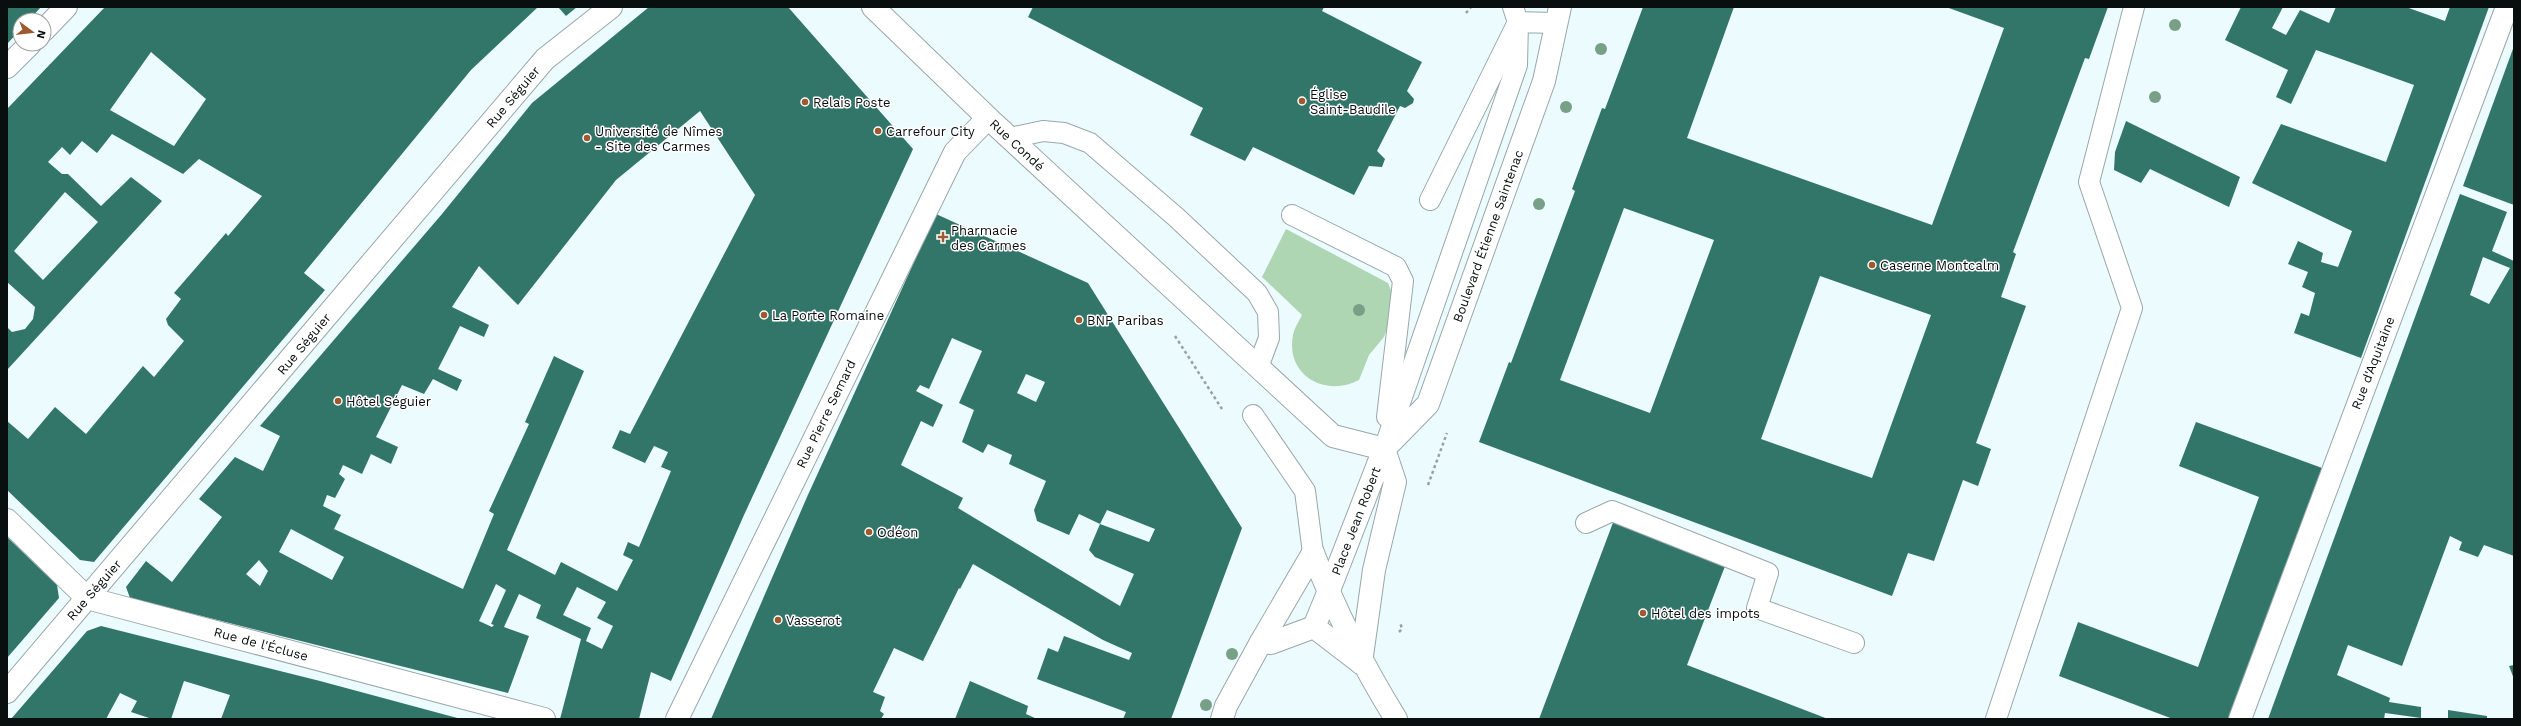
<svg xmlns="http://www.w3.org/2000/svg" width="2521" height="726" viewBox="0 0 2521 726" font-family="'Work Sans',sans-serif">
	<rect width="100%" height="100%" fill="#ecfbfe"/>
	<path fill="#afd6b2" d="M1286 229 1388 283 1392 293 1388 326 1384 337 1369 355 1359 380C1325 398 1285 375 1293 335 1294 329 1299 321 1302 315L1262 277Z"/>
	<g fill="#327669" fill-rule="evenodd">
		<polygon points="7,7 41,7 29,20 20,20 20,30 7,44"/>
		<path d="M105 7H538L471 70 304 273 325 290 94 562 80 560 7 490V421L28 439 55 407 86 434 143 366 154 377 184 341 168 325 166 319 181 299 174 293 226 233 228 236 262 196 199 159 183 174 112 134 97 153 82 141 70 155 62 147 48 162 62 174H68L101 206 131 177 162 201 7 370V327L12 332 25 329 33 319 35 307 7 282V109ZM151 52 206 99 174 146 110 110ZM65 192 98 222 43 280 14 251Z"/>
		<polygon points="558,7 577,7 566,16"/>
		<path d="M649 7H788L913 149 744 515 671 681 651 672 639 719H560L581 639 536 618 541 605 519 594 504 627 529 636 508 693 130 598 126 587 146 561 172 582 222 517 199 499 235 457 263 471 280 436 260 426 442 214 532 103ZM700 111 755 195 630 434 620 430 612 448 645 463 654 446 668 452 661 467 671 471 639 547 628 542 623 555 633 560 617 591 561 562 555 575 507 550 584 371 554 356 525 422 529 424 489 511 494 514 463 589 334 529 341 515 323 506 327 495 335 498 345 479 339 474 343 465 362 474 371 454 391 464 398 447 376 437 402 385 424 394 433 379 457 391 462 380 438 369 460 326 484 337 489 325 452 307 479 266 518 305 616 180ZM291 529 344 557 332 580 279 552ZM259 560 268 571 260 586 246 574ZM496 584 506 590 491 624 494 625 492 627 479 621ZM577 587 606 602 597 618 613 626 602 649 586 641 591 628 563 615Z"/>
		<polygon points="1033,7 1324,7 1322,11 1422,62 1407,91 1414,99 1413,103 1405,108 1400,106 1377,151 1385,159 1382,167 1369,166 1354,195 1253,147 1245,161 1190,135 1203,108 1028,17"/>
		<path d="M1643 7H1734L1687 138 1932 225 2004 28 1946 7H2108L2089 59 2085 58 2013 252 2016 254 2001 297 2026 306 1976 443 1991 449 1978 486 1963 480 1934 561 1908 553 1892 596 1479 442 1509 362 1511 363 1575 191 1572 189 1602 108 1605 109ZM1624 208 1714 240 1650 413 1560 380ZM1820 276 1931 315 1872 478 1761 439Z"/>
		<polygon points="2241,7 2283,7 2272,28 2286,35 2300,10 2329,23 2336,7 2406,7 2445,21 2450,7 2489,7 2361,358 2294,333 2301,313 2309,316 2315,293 2302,287 2308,272 2288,264 2298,241 2323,253 2321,262 2338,267 2352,231 2252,183 2281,124 2386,162 2414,85 2316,50 2291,104 2276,97 2288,70 2225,40"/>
		<polygon points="2514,46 2514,205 2463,186"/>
		<polygon points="2126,121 2240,177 2229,207 2150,169 2141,183 2114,170 2115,152"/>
		<path d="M2460 194 2507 212 2492 251 2514 261V556L2484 545 2478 557 2459 550 2462 542 2450 536 2402 666 2348 645 2337 675 2390 698 2389 702 2421 707V718L2385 713 2384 719H2268ZM2483 257 2510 268 2489 304 2470 295Z"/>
		<path d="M936 214 1088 283 1242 528 1171 719H1123L1126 712 1037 679 1048 648 1058 652 1064 636 1129 660 1132 653 1103 640 973 564 960 589 959 588 923 661 894 648 873 692 885 697 880 711 884 714 881 719H711L807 497ZM952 338 982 351 959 403 974 410 962 442 983 453 988 444 1012 455 1009 464 1046 481 1034 510 1037 521 1069 535 1079 514 1100 524 1089 550 1095 557 1134 574 1120 606 958 508 963 498 901 465 921 421 933 427 943 405 916 391 920 385 929 389ZM1026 374 1045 382 1036 402 1017 393ZM1107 510 1155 529 1149 542 1100 524Z"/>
		<polygon points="2196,422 2322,468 2230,719 2173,719 2059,676 2078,622 2198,667 2259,497 2179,466"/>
		<polygon points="1614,520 1658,535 1657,540 1680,549 1682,545 1727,561 1687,665 1828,719 1539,719"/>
		<polygon points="7,537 57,585 59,598 7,658"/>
		<polygon points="101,626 320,681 461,719 221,719 230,695 184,681 171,719 152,719 131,712 137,701 120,693 106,719 11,719 87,631"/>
		<polygon points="2514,665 2514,679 2509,666"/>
		<polygon points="970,681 1028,706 1026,714 1037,719 955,719"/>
		<polygon points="2448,710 2487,716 2487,719 2448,719"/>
	</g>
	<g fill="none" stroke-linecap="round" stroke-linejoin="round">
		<g stroke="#99a7aa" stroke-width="22">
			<g id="lane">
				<polyline points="1010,138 1043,131 1064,133 1090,143 1176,217 1257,293 1268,312 1269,338 1258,367"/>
				<polyline points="1430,200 1518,22 1555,23"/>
				<polyline points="1292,215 1396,267 1403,281 1387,417"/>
				<polyline points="1253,415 1305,491 1313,553"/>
				<polyline points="1384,449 1517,65 1518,22 1513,7"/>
				<polyline points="1586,523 1612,511 1768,573 1757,608 1854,643"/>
				<polyline points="1996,719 2132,308 2089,182 2134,7"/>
			</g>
		</g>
		<g stroke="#99a7aa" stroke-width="24">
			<g id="street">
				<polyline points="44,30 66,7"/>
				<polyline points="7,67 30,44"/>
				<polyline points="7,520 87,598 544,719"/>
				<polyline points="1314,627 1328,593"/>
				<polyline points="1261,642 1271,643 1314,627 1361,663"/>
				<polyline points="1222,719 1226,706 1261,642 1313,553"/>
				<polyline points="2240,719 2507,7"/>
			</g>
		</g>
		<g stroke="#99a7aa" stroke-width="24">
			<g id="secondary">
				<polyline points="873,7 988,118 1333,436 1384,449"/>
				<path d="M1313 553C1336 613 1362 664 1396 719"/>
				<polyline points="1328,593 1384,449 1428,404 1544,81 1560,7"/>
				<polyline points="1361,663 1374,570 1395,482 1384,449"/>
				<polyline points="7,692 545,59 611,7"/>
				<polyline points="677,719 955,152 988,118"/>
			</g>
		</g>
		<g stroke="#96a1a3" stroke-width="2.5" stroke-dasharray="3 3" stroke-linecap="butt">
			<polyline points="1466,13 1471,7"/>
			<polyline points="1175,336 1222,409"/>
			<polyline points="1428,485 1447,433"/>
			<polyline points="1399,632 1402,629 1400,622"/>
		</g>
		<use href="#lane" stroke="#fff" stroke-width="20"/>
		<use href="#street" stroke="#fff" stroke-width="22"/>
		<use href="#secondary" stroke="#fff" stroke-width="22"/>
	</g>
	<g fill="#77a087">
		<circle cx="2175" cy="25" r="6"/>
		<circle cx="1601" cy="49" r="6"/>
		<circle cx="2155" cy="97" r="6"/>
		<circle cx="1566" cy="107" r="6"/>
		<circle cx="1539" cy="204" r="6"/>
		<circle cx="1359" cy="310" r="6"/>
		<circle cx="1232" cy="654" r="6"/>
		<circle cx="1206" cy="705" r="6"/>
	</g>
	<g fill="#9f592e" stroke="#fff" stroke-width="1.5">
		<circle cx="1302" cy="101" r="4"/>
		<circle cx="805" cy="102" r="4"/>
		<circle cx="878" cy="131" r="4"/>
		<circle cx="587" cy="138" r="4"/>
		<path d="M941 231h4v4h4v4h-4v4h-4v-4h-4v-4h4z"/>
		<circle cx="1872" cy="265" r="4"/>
		<circle cx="764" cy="315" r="4"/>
		<circle cx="1079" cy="320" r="4"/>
		<circle cx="338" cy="401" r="4"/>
		<circle cx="869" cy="532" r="4"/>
		<circle cx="1643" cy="613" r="4"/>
		<circle cx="778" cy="620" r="4"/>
	</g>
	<g text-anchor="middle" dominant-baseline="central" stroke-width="3" stroke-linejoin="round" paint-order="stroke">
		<g font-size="13" fill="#090e0f" stroke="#fff" text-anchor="start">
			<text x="1310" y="94">Église<tspan x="1310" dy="15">Saint-Baudile</tspan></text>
			<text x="813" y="102">Relais Poste</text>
			<text x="595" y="131">Université de Nîmes<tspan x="595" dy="15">- Site des Carmes</tspan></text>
			<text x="886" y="131">Carrefour City</text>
			<text x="951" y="230">Pharmacie<tspan x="951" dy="15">des Carmes</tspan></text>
			<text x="1880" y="265">Caserne Montcalm</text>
			<text x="772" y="315">La Porte Romaine</text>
			<text x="1087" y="320">BNP Paribas</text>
			<text x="346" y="401">Hôtel Séguier</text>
			<text x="877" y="532">Odéon</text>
			<text x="1651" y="613">Hôtel des impots</text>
			<text x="786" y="620">Vasserot</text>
		</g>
		<g font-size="13" fill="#090e0f" stroke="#fff">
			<text transform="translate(513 97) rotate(-50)">Rue Séguier</text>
			<text transform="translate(1017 145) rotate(43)">Rue Condé</text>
			<text transform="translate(1488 236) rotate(-70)">Boulevard Étienne Saintenac</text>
			<text transform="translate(304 344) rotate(-50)">Rue Séguier</text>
			<text transform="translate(2373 363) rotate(-69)">Rue d'Aquitaine</text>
			<text transform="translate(826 414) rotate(-64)">Rue Pierre Semard</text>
			<text transform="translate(1356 521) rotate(-69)">Place Jean Robert</text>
			<text transform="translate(94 590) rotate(-49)">Rue Séguier</text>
			<text transform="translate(261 644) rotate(15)">Rue de l'Écluse</text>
		</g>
	</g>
	<rect width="2521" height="726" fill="none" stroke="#090e0f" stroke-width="16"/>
	<g transform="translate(32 32) rotate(105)"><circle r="19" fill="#ffffff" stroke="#9d9f9f"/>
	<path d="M0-3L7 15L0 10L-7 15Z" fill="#9f592e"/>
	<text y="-6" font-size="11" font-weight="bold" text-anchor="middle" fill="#090e0f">N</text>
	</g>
</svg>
